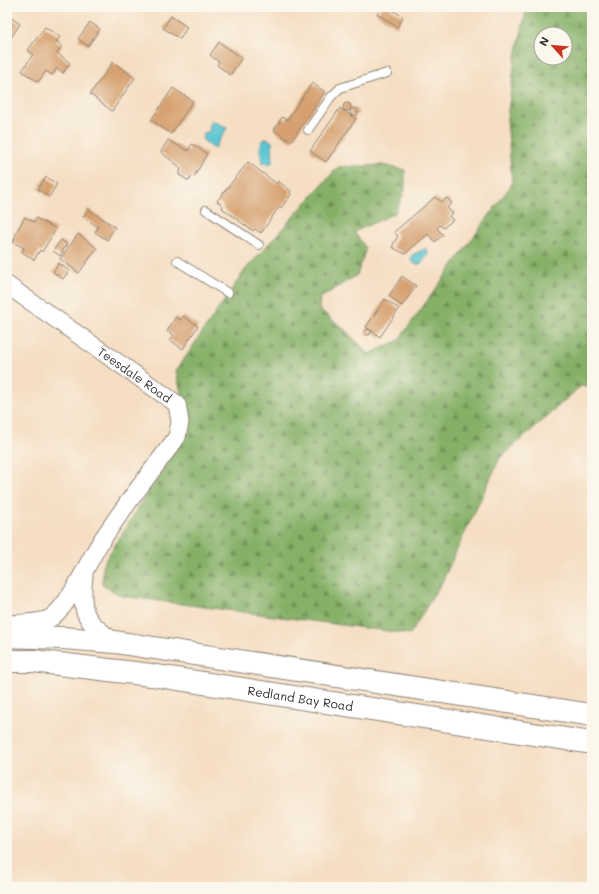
<svg xmlns="http://www.w3.org/2000/svg" width="599" height="894" viewBox="0 0 599 894" font-family="Mali,sans-serif">
	<defs>
		<pattern id="forest-firs" width="22" height="20" patternUnits="userSpaceOnUse"><rect width="22" height="20" fill="#86b067"/><path d="M5 1l3.5 6h-7zM16 11l3.5 6h-7z" fill="#6e8f55"/></pattern>
	</defs>
	<rect width="100%" height="100%" fill="#fbf7ec"/>
	<filter id="ink" filterUnits="userSpaceOnUse"><feTurbulence type="fractalNoise" baseFrequency=".025" numOctaves="2"/><feDisplacementMap in="SourceGraphic" scale="8" xChannelSelector="R" yChannelSelector="G"/><feConvolveMatrix kernelMatrix="1 2 1 2 8 2 1 2 1" color-interpolation-filters="sRGB"/></filter>
	<filter id="wash" filterUnits="userSpaceOnUse"><feTurbulence type="fractalNoise" baseFrequency=".012" numOctaves="4" result="noise"/><feDisplacementMap in="SourceGraphic" scale="16" xChannelSelector="R" yChannelSelector="G"/><feGaussianBlur stdDeviation="0.9" result="paint"/><feColorMatrix in="noise" values="0 0 0 0 0 0 0 0 0 0 0 0 0 0 0 0 0 1.4 0 .05"/><feComposite in="paint" operator="in"/></filter>
	<g filter="url(#wash)">
		<rect width="100%" height="100%" fill="#f5dec3"/>
		<polygon fill="#d1bfbf" points="592,850 592,887 586,887"/>
		<path fill="url(#forest-firs)" stroke="#586e49" fill-rule="evenodd" d="M527 7H592V388L581 386 500 458 442 582 410 634 121 596 102 584 103 564 189 427 176 371 245 270 338 167 382 165 405 170V190L395 213 354 232 366 248 357 275 320 298 319 309 346 331 369 354 398 341 512 184 507 118 515 60ZM541 34H565V58H541Z"/>
		<g fill="#5ac6d4" stroke="#427880">
			<polygon points="213,121 227,128 214,149 202,139 204,133 210,131 209,124"/>
			<polygon points="267,138 272,142 273,162 267,164 262,162 260,149 262,141"/>
			<polygon points="425,249 427,249 428,255 420,264 415,264 411,261 412,255"/>
		</g>
		<g id="blocks">
			<g fill="#d6a070">
				<polygon points="382,7 388,7 403,17 397,27 377,14"/>
				<polygon points="7,15 20,24 7,44"/>
				<polygon points="171,16 187,27 180,39 163,28"/>
				<polygon points="90,22 100,29 88,46 78,39"/>
				<polygon points="45,27 60,37 56,41 62,46 57,53 70,63 63,73 57,68 52,75 46,71 38,82 22,71 33,54 28,50"/>
				<polygon points="219,42 242,58 230,75 217,65 219,62 210,55"/>
				<polygon points="113,62 135,78 112,111 90,94"/>
				<polygon points="312,83 325,92 291,142 274,130 282,117 287,120"/>
				<polygon points="173,88 193,101 171,134 151,120"/>
				<circle cx="347" cy="107" r="4"/>
				<circle cx="354" cy="112" r="4"/>
				<polygon points="340,108 356,119 326,162 310,151"/>
				<polygon points="168,140 188,151 192,144 207,154 194,177 192,176 189,181 179,175 181,168 161,152"/>
				<polygon points="248,162 277,184 278,181 291,191 290,193 291,195 281,208 279,207 261,233 255,229 253,231 222,208 223,206 217,201"/>
				<polygon points="46,177 57,184 49,197 38,189"/>
				<polygon points="435,197 442,202 447,198 452,203 447,208 453,213 449,216 453,220 443,228 440,225 437,228 443,235 435,242 428,234 405,254 392,247 398,236 394,232"/>
				<polygon points="88,209 115,227 107,240 95,232 98,227 83,217"/>
				<polygon points="25,217 34,222 36,218 56,229 42,252 40,250 34,260 22,252 24,248 13,242 16,235 15,234"/>
				<polygon points="78,234 97,248 79,273 60,259"/>
				<polygon points="61,240 67,244 60,256 53,251"/>
				<polygon points="59,263 69,271 63,279 53,272"/>
				<polygon points="402,276 416,286 402,306 389,296"/>
				<polygon points="385,299 399,309 380,337 366,327"/>
				<polygon points="183,316 198,326 183,349 170,340 174,335 167,331 176,317 180,320"/>
				<circle cx="368" cy="332" r="3"/>
			</g>
		</g>
	</g>
	<g filter="url(#ink)">
		<use href="#blocks" fill-opacity="0" stroke="#908477" stroke-width="1"/>
		<g fill="none" stroke-linecap="round" stroke-linejoin="round">
			<g stroke="#908477" stroke-width="10">
				<g id="service">
					<polyline points="308,130 331,97 340,88 387,73"/>
					<polyline points="206,210 259,245"/>
					<polyline points="177,261 228,293"/>
				</g>
			</g>
			<g stroke="#908477" stroke-width="19">
				<g id="minor">
					<path id="s1" d="M7 285 177 404 180 422 177 437C151 472 123 507 100 543 86 565 72 601 52 617 43 624 18 623 7 624"/>
					<path d="M84 575C80 613 84 621 115 642"/>
				</g>
			</g>
			<g stroke="#908477" stroke-width="24">
				<g id="primary">
					<polyline points="7,636 63,638 115,642 592,715"/>
					<path id="s2" d="M7 661H33L151 675 592 743"/>
				</g>
			</g>
			<use href="#service" stroke="#fff" stroke-width="8"/>
			<use href="#minor" stroke="#fff" stroke-width="17"/>
			<use href="#primary" stroke="#fff" stroke-width="22"/>
		</g>
	</g>
	<g text-anchor="middle" dominant-baseline="central" stroke-width="3" stroke-linejoin="round" paint-order="stroke">
		<g font-size="12" fill="#2b2b2b" stroke="#fbf7ec">
			<text stroke="none"><textPath href="#s1" startOffset="156">Teesdale Road</textPath></text>
			<text stroke="none"><textPath href="#s2" startOffset="296">Redland Bay Road</textPath></text>
		</g>
	</g>
	<rect width="599" height="894" fill="none" stroke="#fbf7ec" stroke-width="24"/>
	<g transform="translate(553 46) rotate(297)"><circle r="19" fill="#fbf7ec" stroke="#a8a59f"/>
	<path d="M0-3L7 15L0 10L-7 15Z" fill="#c8321e"/>
	<text y="-6" font-size="11" font-weight="bold" text-anchor="middle" fill="#2b2b2b">N</text>
	</g>
</svg>
